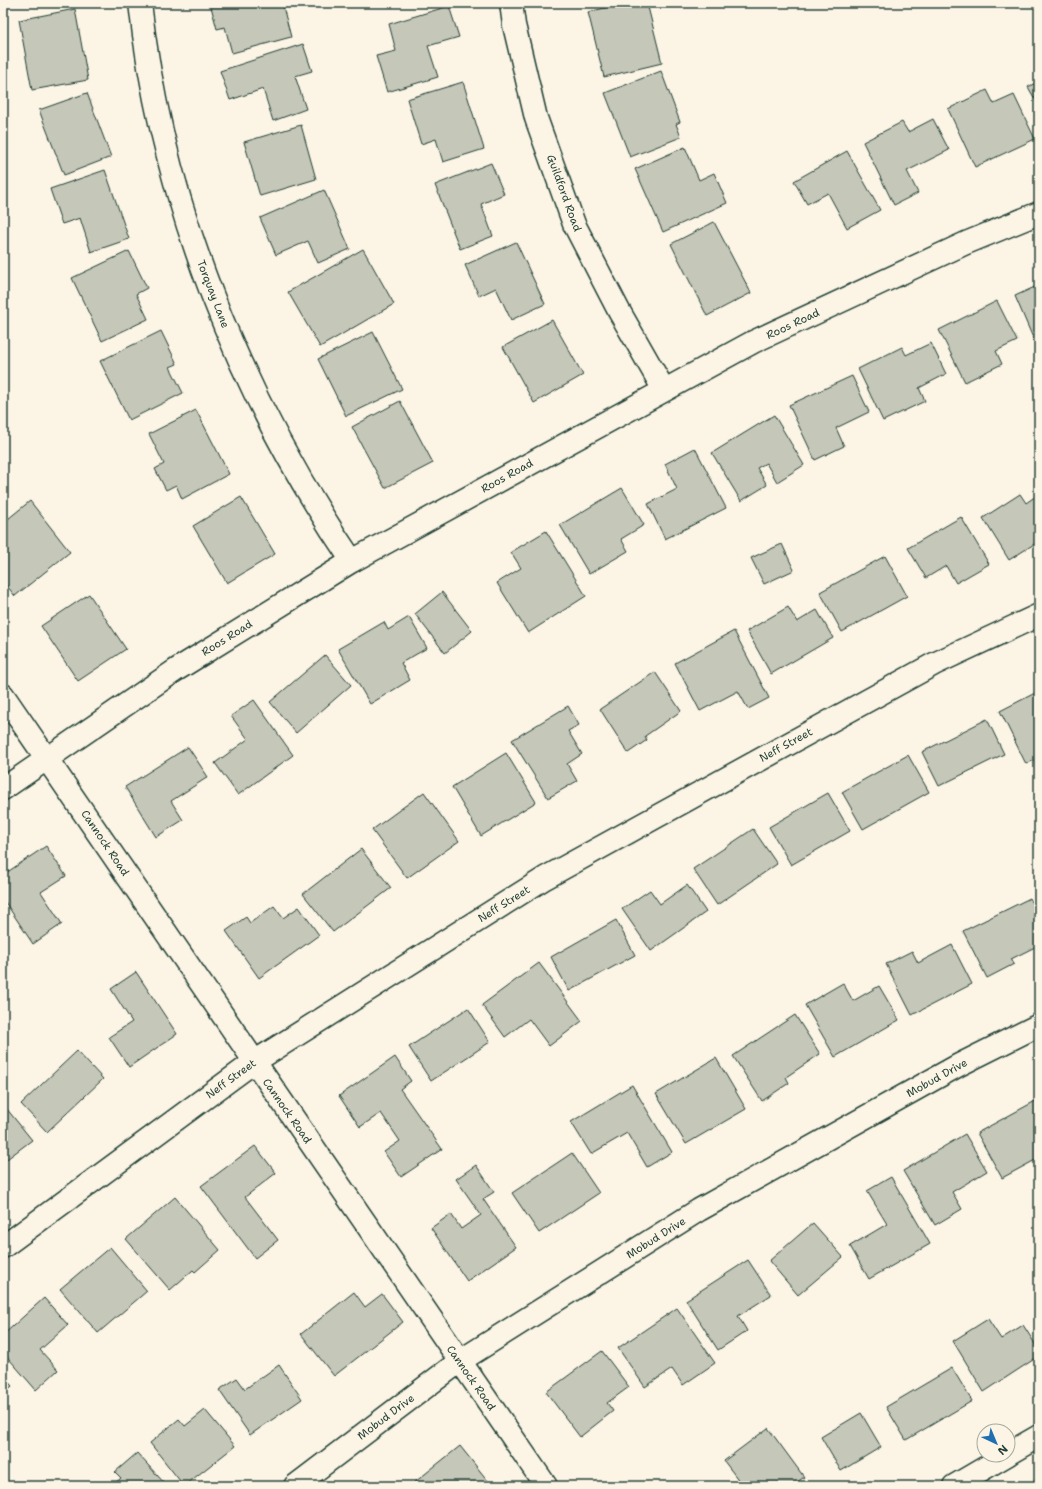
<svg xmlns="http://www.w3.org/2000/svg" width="1042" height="1489" viewBox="0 0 1042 1489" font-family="'Shantell Sans',sans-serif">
	<rect width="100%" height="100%" fill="#fcf5e5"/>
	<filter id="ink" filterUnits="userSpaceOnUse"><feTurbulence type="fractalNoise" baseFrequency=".025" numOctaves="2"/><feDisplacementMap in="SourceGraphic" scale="8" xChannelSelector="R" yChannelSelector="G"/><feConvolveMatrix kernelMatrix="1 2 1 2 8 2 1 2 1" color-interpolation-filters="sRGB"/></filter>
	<g filter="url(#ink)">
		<g fill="#c5c7b9" stroke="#1f3d34">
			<polygon points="210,3 282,3 291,37 232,53 225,27 217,29"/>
			<polygon points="626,3 647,3 662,63 604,77 588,12"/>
			<polygon points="449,6 459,37 428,46 438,77 387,92 376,56 396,51 389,24"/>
			<polygon points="75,9 88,80 32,90 19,20"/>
			<polygon points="303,44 312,71 295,76 306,109 273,121 263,89 230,100 220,71"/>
			<polygon points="661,71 680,122 676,124 681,137 630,157 605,93"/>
			<polygon points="1039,81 1039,106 1028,87"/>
			<polygon points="463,82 484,149 443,162 436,139 421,144 407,99"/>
			<polygon points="987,90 994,104 1014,95 1035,139 975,167 948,109"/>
			<polygon points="87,93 111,157 64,175 39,110"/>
			<polygon points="933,119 949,150 907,171 918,193 894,205 863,142 902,122 908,132"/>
			<polygon points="301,125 316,179 260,196 244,142"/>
			<polygon points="685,147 699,180 714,173 727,203 663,232 635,169"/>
			<polygon points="847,151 880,210 847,228 828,193 807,204 794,181"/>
			<polygon points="491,163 504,194 481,204 493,236 460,249 435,185"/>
			<polygon points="105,170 129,239 91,252 80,218 62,224 50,189"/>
			<polygon points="324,190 350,249 318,263 308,241 276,255 260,218"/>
			<polygon points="714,222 751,293 707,316 671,244"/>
			<polygon points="516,242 545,304 511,320 496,288 479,296 465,265"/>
			<polygon points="363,249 394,304 320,347 288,292"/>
			<polygon points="129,251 147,288 136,294 148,319 102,341 72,278"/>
			<polygon points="1039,285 1039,352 1015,296"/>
			<polygon points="997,301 1017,341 996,351 1002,364 965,382 939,330"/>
			<polygon points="552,320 583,375 534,403 503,347"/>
			<polygon points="161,331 177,364 170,367 183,393 129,420 100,361"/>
			<polygon points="373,332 402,389 346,416 318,359"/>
			<polygon points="931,343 946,374 919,388 925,401 883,421 858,369 902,347 906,355"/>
			<polygon points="852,376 869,412 836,428 844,446 815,460 789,405"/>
			<polygon points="400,401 433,463 385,488 352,427"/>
			<polygon points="196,410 229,474 182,499 176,485 166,490 155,469 164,464 149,434"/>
			<polygon points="774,415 804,465 777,482 766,463 757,468 767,485 741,501 712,453"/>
			<polygon points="695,448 726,508 665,539 648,504 677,489 665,464"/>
			<polygon points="622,488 644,525 621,539 628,551 589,574 560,525"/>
			<polygon points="1020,494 1026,503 1039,494 1039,541 1009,560 983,518"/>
			<polygon points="241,497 275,554 227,583 193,526"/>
			<polygon points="30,501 70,552 15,596 3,581 3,523"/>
			<polygon points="961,517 989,564 956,583 946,566 926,578 908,548"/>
			<polygon points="546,531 586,596 528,633 497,583 521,568 511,552"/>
			<polygon points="782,544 794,570 764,584 751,558"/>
			<polygon points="885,556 907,596 842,632 820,592"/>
			<polygon points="442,592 472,631 445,653 415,614"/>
			<polygon points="89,594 126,649 78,681 41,626"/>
			<polygon points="788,607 797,622 817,610 833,638 771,674 747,631"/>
			<polygon points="409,617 427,648 401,663 410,680 370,704 338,649 384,622 388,630"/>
			<polygon points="734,631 769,698 748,709 738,691 700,711 675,663"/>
			<polygon points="325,655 351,685 296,733 270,702"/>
			<polygon points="655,672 681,711 645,736 647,740 628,753 600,709"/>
			<polygon points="1039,691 1039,758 1026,764 1000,711"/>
			<polygon points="254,700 293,755 238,795 215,763 248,739 231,716"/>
			<polygon points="568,706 579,725 568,731 582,754 567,764 577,781 548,798 512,740"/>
			<polygon points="987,719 1004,754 939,786 922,752"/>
			<polygon points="188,747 208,777 171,801 183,820 156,837 125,787"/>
			<polygon points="506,753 536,802 481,836 452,787"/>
			<polygon points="908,755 929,792 863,829 842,792"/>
			<polygon points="424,792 459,841 407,878 372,830"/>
			<polygon points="828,793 850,831 791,865 769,827"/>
			<polygon points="753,829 777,864 717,905 693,869"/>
			<polygon points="46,846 66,876 41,892 62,924 33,944 3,899 3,875"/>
			<polygon points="361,849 391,888 333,932 303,894"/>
			<polygon points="687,885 706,912 651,951 622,909 650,890 660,904"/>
			<polygon points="1030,898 1039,917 1039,945 1011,959 1014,964 987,978 963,931"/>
			<polygon points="274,906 283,918 299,907 319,935 259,978 226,931 246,917 250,923"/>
			<polygon points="616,920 635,955 569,991 551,957"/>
			<polygon points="952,945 972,984 912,1015 886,964 912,951 918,963"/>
			<polygon points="539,963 582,1021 549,1046 529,1019 505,1037 482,1005"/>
			<polygon points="136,972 177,1034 129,1067 109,1037 132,1022 111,989"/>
			<polygon points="843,983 853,1001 879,986 899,1020 835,1057 805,1005"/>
			<polygon points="468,1008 490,1042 431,1081 409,1047"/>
			<polygon points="795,1015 820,1054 786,1077 789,1083 762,1101 733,1056"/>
			<polygon points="77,1051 103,1079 47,1132 21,1104"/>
			<polygon points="395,1057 411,1081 400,1089 442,1149 401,1177 384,1152 400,1141 381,1113 360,1127 339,1096"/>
			<polygon points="716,1058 746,1109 686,1144 656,1094"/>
			<polygon points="632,1085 672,1152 647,1167 627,1133 591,1154 571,1122"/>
			<polygon points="1039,1099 1039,1158 1002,1178 977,1133"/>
			<polygon points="6,1108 32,1140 3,1162 3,1110"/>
			<polygon points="965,1134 987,1171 952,1192 962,1209 935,1225 903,1171"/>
			<polygon points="255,1146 276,1173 245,1197 278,1240 255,1258 201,1186"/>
			<polygon points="572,1153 599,1193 539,1233 512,1193"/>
			<polygon points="476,1165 494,1192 483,1199 516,1247 467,1281 431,1228 451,1214 461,1229 481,1215 456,1179"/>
			<polygon points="891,1177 930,1244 869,1279 850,1246 887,1224 867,1191"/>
			<polygon points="175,1197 220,1250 195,1272 193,1270 170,1290 126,1239"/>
			<polygon points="813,1223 843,1257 798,1295 769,1261"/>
			<polygon points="110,1247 147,1291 98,1333 60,1289"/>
			<polygon points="748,1260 771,1295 738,1316 747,1331 718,1350 686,1300"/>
			<polygon points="354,1292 365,1307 382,1294 403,1322 334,1376 301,1334"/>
			<polygon points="44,1298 68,1325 40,1350 58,1370 36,1390 3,1352 3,1335"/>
			<polygon points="677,1308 715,1363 683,1385 672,1369 645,1387 618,1348"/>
			<polygon points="988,1319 1001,1339 1023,1325 1039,1350 1039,1356 984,1392 953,1341"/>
			<polygon points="602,1351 629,1387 607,1403 613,1411 580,1437 546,1392"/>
			<polygon points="279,1365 302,1399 250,1435 219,1390 237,1378 245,1389"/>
			<polygon points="952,1368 972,1401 906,1440 886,1407"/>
			<polygon points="3,1376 12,1386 3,1395"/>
			<polygon points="205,1410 235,1446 184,1486 150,1443 179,1419 185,1426"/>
			<polygon points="861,1413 881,1447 841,1471 821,1437"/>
			<polygon points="768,1428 804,1477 792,1486 743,1486 724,1461"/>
			<polygon points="460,1446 492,1486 419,1486 415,1482"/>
			<polygon points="137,1453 167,1486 112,1486 121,1478 115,1472"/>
		</g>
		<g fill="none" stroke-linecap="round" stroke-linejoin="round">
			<g stroke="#1f3d34" stroke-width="25">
				<g id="minor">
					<path d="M140 3C162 202 240 396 352 561"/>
					<polyline points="511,3 514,25 536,118 574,224 619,311 664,390"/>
					<polyline points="3,695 546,1486"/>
					<polyline points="3,789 176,670 352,561 753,342 966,243 1039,213"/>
					<polyline points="3,1247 254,1062 545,878 934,664 1039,615"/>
					<polyline points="1008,1454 1039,1436"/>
					<polyline points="295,1486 460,1361 699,1210 959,1065 1039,1025"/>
					<polyline points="954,1486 1007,1455"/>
				</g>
			</g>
			<use href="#minor" stroke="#fcf5e5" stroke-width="22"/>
		</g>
	</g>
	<g text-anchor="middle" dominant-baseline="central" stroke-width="3" stroke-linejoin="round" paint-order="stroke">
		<g font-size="11" fill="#1f3d34" stroke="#fcf5e5">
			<text transform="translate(564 193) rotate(70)">Guildford Road</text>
			<text transform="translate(213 294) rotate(69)">Torquay Lane</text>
			<text transform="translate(793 324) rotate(-25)">Roos Road</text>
			<text transform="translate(507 476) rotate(-29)">Roos Road</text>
			<text transform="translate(227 638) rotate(-32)">Roos Road</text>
			<text transform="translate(786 745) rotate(-29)">Neff Street</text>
			<text transform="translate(105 843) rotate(56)">Cannock Road</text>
			<text transform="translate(504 904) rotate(-32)">Neff Street</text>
			<text transform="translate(937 1078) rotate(-29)">Mobud Drive</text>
			<text transform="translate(231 1079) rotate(-36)">Neff Street</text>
			<text transform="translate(287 1111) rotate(55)">Cannock Road</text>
			<text transform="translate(656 1238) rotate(-32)">Mobud Drive</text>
			<text transform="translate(471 1378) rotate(55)">Cannock Road</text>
			<text transform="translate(386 1417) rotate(-37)">Mobud Drive</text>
		</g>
	</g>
	<rect width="1042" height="1489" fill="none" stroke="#fcf5e5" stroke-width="16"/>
	<rect x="8" y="8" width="1026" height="1473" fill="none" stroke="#1f3d34" stroke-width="1.5" filter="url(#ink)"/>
	<g transform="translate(996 1443) rotate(136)"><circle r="19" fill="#fcf5e5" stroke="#a4ab9e"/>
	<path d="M0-3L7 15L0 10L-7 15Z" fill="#1f6fb2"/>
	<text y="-6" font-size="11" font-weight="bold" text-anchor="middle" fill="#1f3d34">N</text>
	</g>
</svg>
